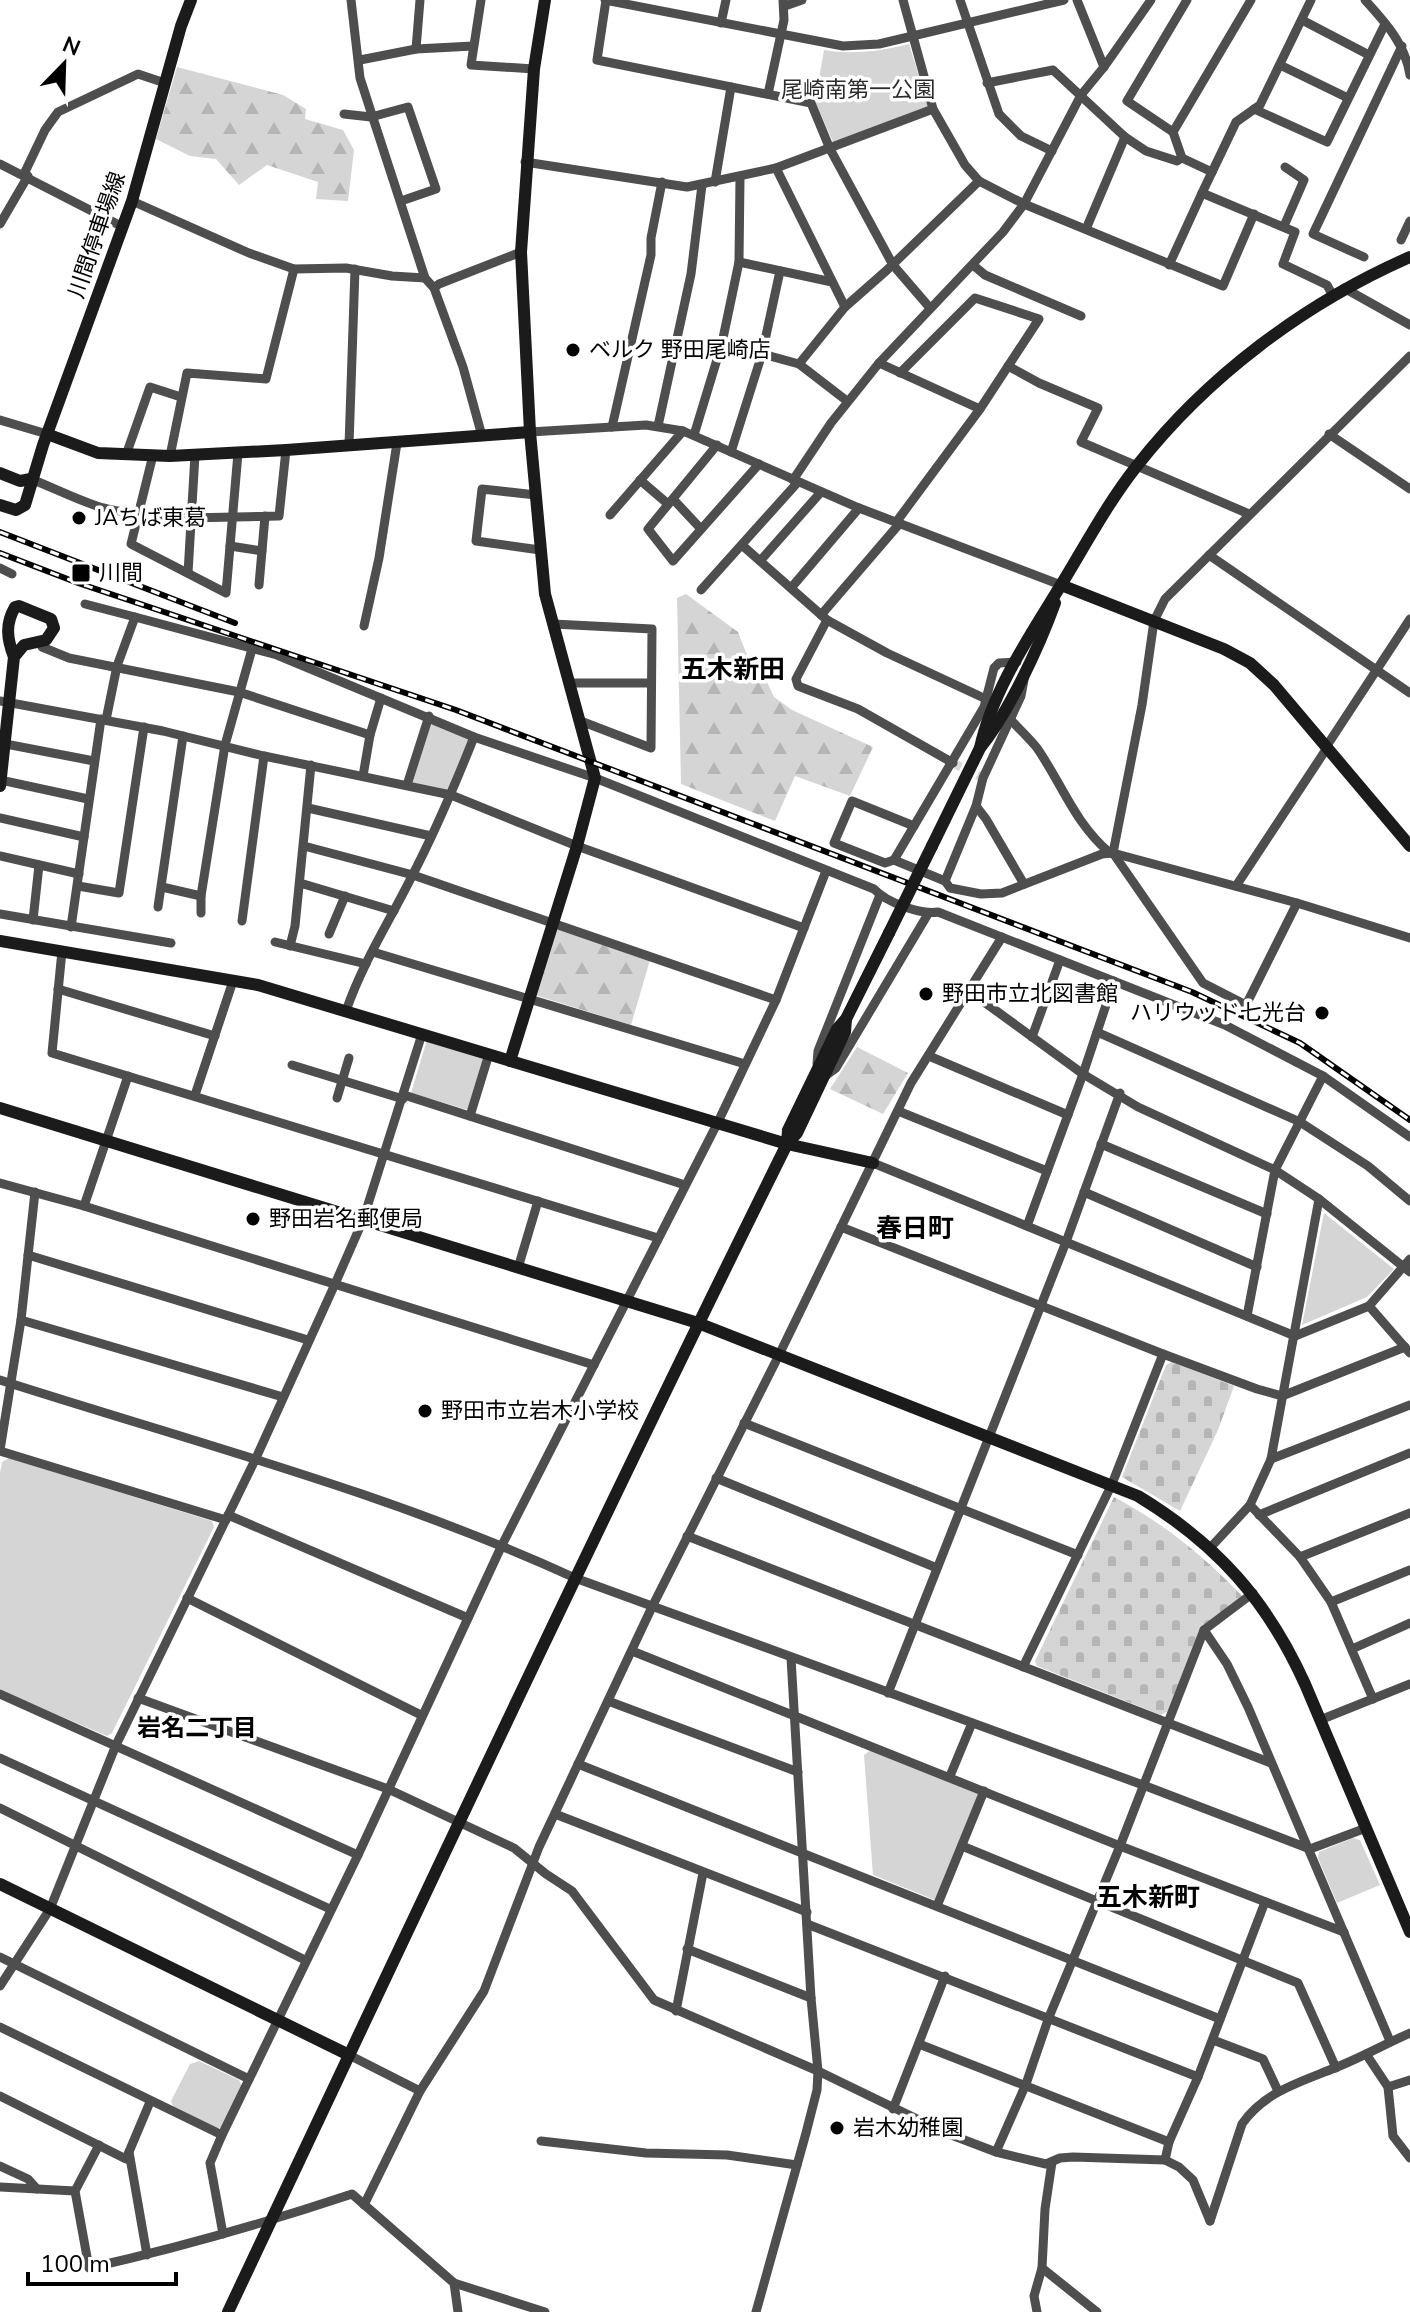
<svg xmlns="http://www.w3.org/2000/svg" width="1410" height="2312" viewBox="0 0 1410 2312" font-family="'Nunito Sans','Noto Sans JP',sans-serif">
	<defs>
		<pattern id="forest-firs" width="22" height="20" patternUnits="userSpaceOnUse" patternTransform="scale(2)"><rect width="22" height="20" fill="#d5d5d5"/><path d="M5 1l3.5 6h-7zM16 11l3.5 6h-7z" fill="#b5b5b5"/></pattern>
		<pattern id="cemetery-stones" width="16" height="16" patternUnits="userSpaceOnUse" patternTransform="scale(2)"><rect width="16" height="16" fill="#d5d5d5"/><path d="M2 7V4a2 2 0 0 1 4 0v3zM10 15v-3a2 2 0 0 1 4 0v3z" fill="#b5b5b5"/></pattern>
	</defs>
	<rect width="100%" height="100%" fill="#fff"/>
	<g fill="url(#forest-firs)">
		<polygon points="177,67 283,95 306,109 305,119 343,130 354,150 348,201 316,199 318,182 267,165 239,185 216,159 190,156 156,139"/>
		<polygon points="686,594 738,632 750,663 767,682 774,697 792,710 873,747 850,796 795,776 775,821 681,784 677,598"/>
		<polygon points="556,929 650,960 631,1025 535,995"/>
		<polygon points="857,1047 908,1073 883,1114 830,1089"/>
	</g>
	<g fill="url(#cemetery-stones)">
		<polygon points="1172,1362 1234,1386 1218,1430 1180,1511 1122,1477 1166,1365"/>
		<path d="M1114 1497C1163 1523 1203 1555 1242 1596L1199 1630 1168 1711 1161 1715 1037 1666 1035 1661Z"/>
	</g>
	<g fill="#d5d5d5">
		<path d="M909 44 928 106 833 142 815 101 824 50C853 55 881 51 909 44Z"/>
		<polygon points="431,721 469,738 449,790 411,782"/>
		<polygon points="427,1040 484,1058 468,1110 411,1093"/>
		<polygon points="1324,1213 1394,1269 1367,1297 1302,1325"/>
		<polygon points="9,1458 212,1521 214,1527 112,1733 107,1736 0,1690 0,1473 2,1462"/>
		<polygon points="871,1750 979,1793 935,1900 873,1875 864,1755"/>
		<polygon points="1353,1838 1360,1840 1380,1885 1337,1903 1318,1858 1319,1852"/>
		<polygon points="199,2061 239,2080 242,2086 222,2127 216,2129 174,2109 171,2101 190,2064"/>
	</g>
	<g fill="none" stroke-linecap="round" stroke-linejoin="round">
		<polyline stroke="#d9d9d9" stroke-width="9" stroke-dasharray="9 4.5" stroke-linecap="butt" points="953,763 983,778"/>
		<g stroke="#4e4e4e" stroke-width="9">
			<polyline points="351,0 360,78 425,278 434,288 463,367 482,436"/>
			<polyline points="481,0 471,65 534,69"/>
			<polyline points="605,0 843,46 879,44 1064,0"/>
			<polyline points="606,0 597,60 811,103 830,149 893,265 930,308"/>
			<polyline points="903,0 933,109 965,165 979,181 1024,204 1223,286 1254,214"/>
			<polyline points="960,0 999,114 1021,136 1052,151"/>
			<polyline points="1077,0 1104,67"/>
			<polyline points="1311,0 1260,105 1236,122 1202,193 1295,232 1283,264 1327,285 1333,296"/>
			<path d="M1365 0C1386 23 1405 44 1410 75"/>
			<polyline points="785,6 802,0"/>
			<polyline points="1302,20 1369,55"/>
			<polyline points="721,23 726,0"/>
			<polyline points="416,49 420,0"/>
			<polyline points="360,60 416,49 473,46"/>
			<polyline points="1280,65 1348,98"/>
			<polyline points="987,83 1053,70 1125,137 1146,151 1177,161 1182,158 1212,172"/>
			<polyline points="768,94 784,20 783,0"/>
			<polyline points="1254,109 1327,142 1385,24"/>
			<polyline points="344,114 371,117 408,107 436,189 401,201"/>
			<polyline points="1173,132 1251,0"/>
			<polyline points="1182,158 1173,132 1127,101 1187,0"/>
			<polyline points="525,162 687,187 776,168 933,109"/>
			<polyline points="0,164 123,227"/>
			<polyline points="776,168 845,307"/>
			<polyline points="24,174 45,130 58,112 138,74 165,83"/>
			<polyline points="715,182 731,87"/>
			<polyline points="132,201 249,253 294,269 346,268 392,276 425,278"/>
			<polyline points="0,224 28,176"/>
			<polyline points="1284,226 1304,180 1285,167"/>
			<polyline points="1086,229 1125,137"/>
			<polyline points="1401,240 1410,221"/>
			<polyline points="1364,257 1313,234 1402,46"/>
			<polyline points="739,262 832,282"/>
			<polyline points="973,265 985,275 1081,316"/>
			<polyline points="1169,265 1202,193"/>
			<polyline points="434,288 439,284 521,252"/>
			<polyline points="1344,288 1410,325"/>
			<polyline points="722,343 799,364 847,401"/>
			<polyline points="879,363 980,409"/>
			<polyline points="799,364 845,307 887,270 979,181"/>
			<polyline points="1008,366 1039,383 1098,408 1081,442 1249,514"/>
			<polyline points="0,420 47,434"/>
			<polyline points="658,426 691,274 702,185"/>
			<polyline points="612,427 651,255 651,238 662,182"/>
			<polyline points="530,432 646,425 683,431 859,508 1061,585"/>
			<polyline points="1329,434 1410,489"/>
			<polyline points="694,435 722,343 739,262 740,178"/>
			<polyline points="349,445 355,269"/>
			<polyline points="717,445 648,529 673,561 759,464"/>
			<polyline points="731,452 762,354 780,271"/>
			<polyline points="126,455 150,387 181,397"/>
			<polyline points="153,455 131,544 226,593 238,453"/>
			<polyline points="170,456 187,373 266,379 294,269"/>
			<path d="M31 479C54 488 77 500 100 507 159 522 219 517 279 516L286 450"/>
			<polyline points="640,480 668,504"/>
			<polyline points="793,480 831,423 879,363 1003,232 1024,204 1081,95 1104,67 1151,0"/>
			<polyline points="536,495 482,489 476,541 540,550"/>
			<polyline points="673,499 701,529"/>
			<polyline points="610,515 683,431"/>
			<polyline points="897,521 980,409 1039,319 975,298 900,373"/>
			<polyline points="230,546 262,551"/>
			<polyline points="743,546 827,620 887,653 986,699"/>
			<polyline points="1209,555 1410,693"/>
			<polyline points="760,561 821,492"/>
			<polyline points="0,568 12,574"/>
			<polyline points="188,573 195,455"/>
			<polyline points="259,585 265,516"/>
			<polyline points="791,588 859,508"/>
			<polyline points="701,590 798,482"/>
			<polyline points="85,604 135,617"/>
			<polyline points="821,615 900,523"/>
			<polyline points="827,620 796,679 798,686 858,709 953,763"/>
			<polyline points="553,624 652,629 651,748 578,720"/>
			<polyline points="364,626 379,558 397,443"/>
			<polyline points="40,643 42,647 69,658 239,692 370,735"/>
			<polyline points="569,683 651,683"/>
			<polyline points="0,701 163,731 264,756 451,795 577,846 804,928"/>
			<path d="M106 720 117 666 135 617 277 655 474 737 595 778 874 889C886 902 920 915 938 912L1225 1025 1323 1076 1410 1137"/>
			<path d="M1011 720C1019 729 1029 738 1037 748 1062 784 1075 824 1110 853"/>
			<polyline points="0,743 94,761"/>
			<polyline points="1326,747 1410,619"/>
			<polyline points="363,776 370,735 381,698"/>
			<polyline points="0,780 88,799"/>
			<polyline points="407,785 429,716"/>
			<polyline points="976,806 986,819 1024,884"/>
			<polyline points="308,808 431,836"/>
			<polyline points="0,818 84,837"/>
			<polyline points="914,826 852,801 834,843 885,863 894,860 945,881 950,888 981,894 1002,893 1102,854 1113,853 1297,903 1410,938"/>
			<polyline points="304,846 413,875 776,1000"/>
			<polyline points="0,856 79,874"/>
			<polyline points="894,860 984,707 994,668 999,663 1017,662"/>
			<polyline points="945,881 976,806 983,778 1021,696 1024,680"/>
			<polyline points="300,883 394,911"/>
			<polyline points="78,886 119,893 144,727"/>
			<polyline points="1236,886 1327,748"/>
			<polyline points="162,887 201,896"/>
			<polyline points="1297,903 1246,1005 1203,983 1113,853 1142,705 1154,621 1165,599 1410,356"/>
			<polyline points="158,907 183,736"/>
			<polyline points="201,913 201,896 225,745 252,649"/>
			<polyline points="0,914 171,943"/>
			<polyline points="33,920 39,865"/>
			<polyline points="242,921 264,756"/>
			<polyline points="71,927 101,719"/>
			<polyline points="329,934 345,896"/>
			<polyline points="275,942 366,964"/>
			<polyline points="290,946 295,926 311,765"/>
			<polyline points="62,951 52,1053 658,1238"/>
			<polyline points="373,952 745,1064"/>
			<polyline points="58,989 215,1036"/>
			<polyline points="969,991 1083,1074 1138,1107 1275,1170 1319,1199 1410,1272"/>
			<path d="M346 1011C362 964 389 922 411 878 435 832 455 785 474 737"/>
			<polyline points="1097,1032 1300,1122 1368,1166 1410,1201"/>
			<polyline points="1032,1037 1060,960"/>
			<polyline points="929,1056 1068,1115"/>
			<polyline points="817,1064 818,1051 880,895"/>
			<polyline points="292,1065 403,1099"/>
			<polyline points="825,1076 836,1068 928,914"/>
			<polyline points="195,1095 233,981"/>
			<polyline points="404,1095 685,1185"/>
			<polyline points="337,1098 349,1058"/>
			<polyline points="898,1111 1047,1171"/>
			<polyline points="470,1116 489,1054"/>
			<polyline points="1101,1144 1267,1214"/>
			<polyline points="873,1163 1295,1336 1369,1306 1410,1259"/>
			<polyline points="0,1183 84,1206 594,1365"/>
			<polyline points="1084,1192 1257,1267"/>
			<polyline points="84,1206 128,1076"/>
			<polyline points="1027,1226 1083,1074 1114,981"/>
			<polyline points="841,1227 1163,1354 1257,1389 1282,1396 1405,1347"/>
			<polyline points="28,1255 308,1340"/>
			<polyline points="518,1268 538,1201"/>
			<polyline points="1369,1306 1410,1353"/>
			<polyline points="1247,1316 1275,1170 1323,1076"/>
			<polyline points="21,1320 283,1397"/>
			<path d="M0 1380C193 1442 390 1493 575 1578L1143 1785 1310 1849 1366 1828"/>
			<polyline points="744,1423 1078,1555"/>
			<polyline points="0,1450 21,1320 35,1192"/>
			<polyline points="0,1451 226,1520"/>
			<polyline points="1271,1459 1410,1405"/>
			<polyline points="716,1478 937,1568"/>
			<polyline points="1250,1505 1300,1557 1331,1602 1373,1699"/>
			<polyline points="228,1515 468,1618"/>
			<polyline points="1259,1515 1410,1453"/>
			<polyline points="687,1536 1271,1763"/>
			<polyline points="1210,1548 1250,1505 1271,1459 1319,1199"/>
			<polyline points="1300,1557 1410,1513"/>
			<polyline points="187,1598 421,1715"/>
			<polyline points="1331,1602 1410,1570"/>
			<polyline points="1204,1630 1227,1664 1248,1707 1390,2041"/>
			<polyline points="1352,1649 1410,1623"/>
			<polyline points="632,1651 1120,1846 1344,1932"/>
			<polyline points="1023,1667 1112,1484 1163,1354"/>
			<polyline points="888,1693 1066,1242 1120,1093"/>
			<polyline points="0,1694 358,1855"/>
			<polyline points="138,1698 388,1789 514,1848 546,1874 572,1891 654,2000 818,2071 946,2133 996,2152 1046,2164 1060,2158 1073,2157 1165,2160 1179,2167 1193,2180 1210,2221"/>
			<polyline points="608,1701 798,1772"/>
			<polyline points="1320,1720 1410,1684"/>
			<polyline points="0,1758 330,1909"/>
			<polyline points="578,1764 1220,2019"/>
			<polyline points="950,1776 972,1723"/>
			<polyline points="0,1808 305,1960"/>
			<polyline points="555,1814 807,1912"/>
			<polyline points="962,1846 1298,1983 1336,2068"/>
			<polyline points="937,1906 984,1791"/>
			<polyline points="807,1924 1198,2077"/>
			<polyline points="687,1949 811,1998"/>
			<polyline points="0,1957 249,2079"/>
			<polyline points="0,1986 50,1909 116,1745 256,1458 335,1284 363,1220 422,1034"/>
			<polyline points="676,2011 703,1873"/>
			<polyline points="0,2027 222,2135"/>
			<polyline points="1213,2040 1263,2059 1278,2091"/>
			<polyline points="919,2044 1169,2142"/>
			<polyline points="1366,2054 1388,2087 1393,2136 1410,2158"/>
			<polyline points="349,2055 420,2091"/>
			<polyline points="1388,2087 1410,2080"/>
			<polyline points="0,2096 126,2159 150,2102"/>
			<polyline points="893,2109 945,1976"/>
			<polyline points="541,2141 646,2153 727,2155 797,2165"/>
			<path d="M99 2145 75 2191 89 2268C178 2248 265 2223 352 2194L454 2283 545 2312"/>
			<polyline points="129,2152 147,2255"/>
			<polyline points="996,2152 1026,2084 1049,2017 1120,1846 1204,1630 1253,1593"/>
			<polyline points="1165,2160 1169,2142 1198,2077 1265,1902"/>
			<polyline points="0,2166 28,2179 37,2189"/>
			<polyline points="0,2187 75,2191"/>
			<polyline points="364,2205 420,2091 484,1991 539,1847 652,1607 779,1355 911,1083 1002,937"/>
			<path d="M1210 2221 1242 2124C1265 2091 1301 2082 1337 2067 1362 2057 1385 2044 1410 2033"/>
			<polyline points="223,2234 210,2163 222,2135 358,1855 502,1545 718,1122 776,1000 826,871"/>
			<polyline points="1042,2268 1097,2312"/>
			<polyline points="454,2283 458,2312"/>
			<polyline points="756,2312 806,2133 817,2090 818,2071 811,1998 791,1658"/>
			<polyline points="1037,2312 1034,2296 1042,2268 1045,2209 1052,2162"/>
		</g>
		<g stroke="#1b1b1b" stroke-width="12">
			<polyline points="47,434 98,453 170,456 286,450 530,432"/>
			<polyline points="0,473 20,481 31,479"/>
			<polyline points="0,505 16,510 25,505 43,445 132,201 181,26 191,0"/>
			<polyline points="1061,585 1224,649 1250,663 1274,685 1410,846"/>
			<path d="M980 748C992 691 1031 634 1061 585 1086 544 1107 504 1136 467 1207 376 1305 303 1410 257"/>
			<path d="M0 786 14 657 24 645 46 640 54 628 51 619 19 606 15 607C5 624 7 639 14 657"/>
			<path d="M932 846 980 748C1009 712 1039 647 1055 603"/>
			<polyline points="0,941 258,985 787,1144 873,1163"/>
			<polyline points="510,1061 577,846 595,778 545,594 530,432 521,252 534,69 545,0"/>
			<path d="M0 1108 698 1323 1138 1496C1217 1544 1267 1600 1305 1684L1410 1932"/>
			<polyline points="787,1144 788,1130 837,1029 846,1019 889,933"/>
			<polyline points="0,1884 349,2055"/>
			<path d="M228 2312C412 1922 595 1531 787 1144L797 1133 845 1032 846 1019"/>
		</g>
		<g stroke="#000" stroke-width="6">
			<g id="rail">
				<polyline points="0,532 235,623"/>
				<polyline points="0,553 78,583 456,710 1192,992 1300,1043 1410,1120"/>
			</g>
		</g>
		<use href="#rail" stroke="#fff" stroke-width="3" stroke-dasharray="9" stroke-linecap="butt"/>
		<polyline stroke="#1b1b1b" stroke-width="12" points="889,933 932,846"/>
	</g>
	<g fill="#000" stroke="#fff" stroke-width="3">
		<circle cx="573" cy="350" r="8"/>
		<circle cx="79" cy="518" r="8"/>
		<rect x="71" y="563" width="20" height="20" rx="4"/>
		<circle cx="926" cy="994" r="8"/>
		<circle cx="1322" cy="1013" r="8"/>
		<circle cx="253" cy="1219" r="8"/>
		<circle cx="425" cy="1411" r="8"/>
		<circle cx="837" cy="2128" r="8"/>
	</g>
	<g text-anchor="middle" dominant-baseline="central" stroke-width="7" stroke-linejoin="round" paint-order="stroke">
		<g font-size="22" fill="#2c2c2c" stroke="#fff">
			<text x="858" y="90">尾崎南第一公園</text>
		</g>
		<g font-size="22" fill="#000" stroke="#fff">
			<text transform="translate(97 235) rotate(-71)">川間停車場線</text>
		</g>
		<g font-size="22" fill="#000" stroke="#fff" text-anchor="start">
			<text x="589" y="350">ベルク 野田尾崎店</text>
			<text x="95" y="518">JAちば東葛</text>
			<text x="99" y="573">川間</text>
			<text x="942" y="994">野田市立北図書館</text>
			<text x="1306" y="1013" text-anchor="end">ハリウッド七光台</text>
			<text x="269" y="1219">野田岩名郵便局</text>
			<text x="441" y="1411">野田市立岩木小学校</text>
			<text x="853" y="2128">岩木幼稚園</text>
		</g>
		<g font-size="24" font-weight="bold" fill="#000" stroke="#fff">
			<text x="197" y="1728">岩名二丁目</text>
		</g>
		<g font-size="26" font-weight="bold" fill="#000" stroke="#fff">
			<text x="733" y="669">五木新田</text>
			<text x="915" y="1228">春日町</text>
			<text x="1148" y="1897">五木新町</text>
		</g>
	</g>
	<g transform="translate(64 64) rotate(23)" stroke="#ffffff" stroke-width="6" paint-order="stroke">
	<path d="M0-6L14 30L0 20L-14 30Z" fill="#000000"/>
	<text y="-12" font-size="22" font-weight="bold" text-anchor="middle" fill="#000000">N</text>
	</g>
	<path d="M28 2272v12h148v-12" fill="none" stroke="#000000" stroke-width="4"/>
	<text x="40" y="2272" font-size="24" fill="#000000" stroke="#ffffff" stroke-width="6" paint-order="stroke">100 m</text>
</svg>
